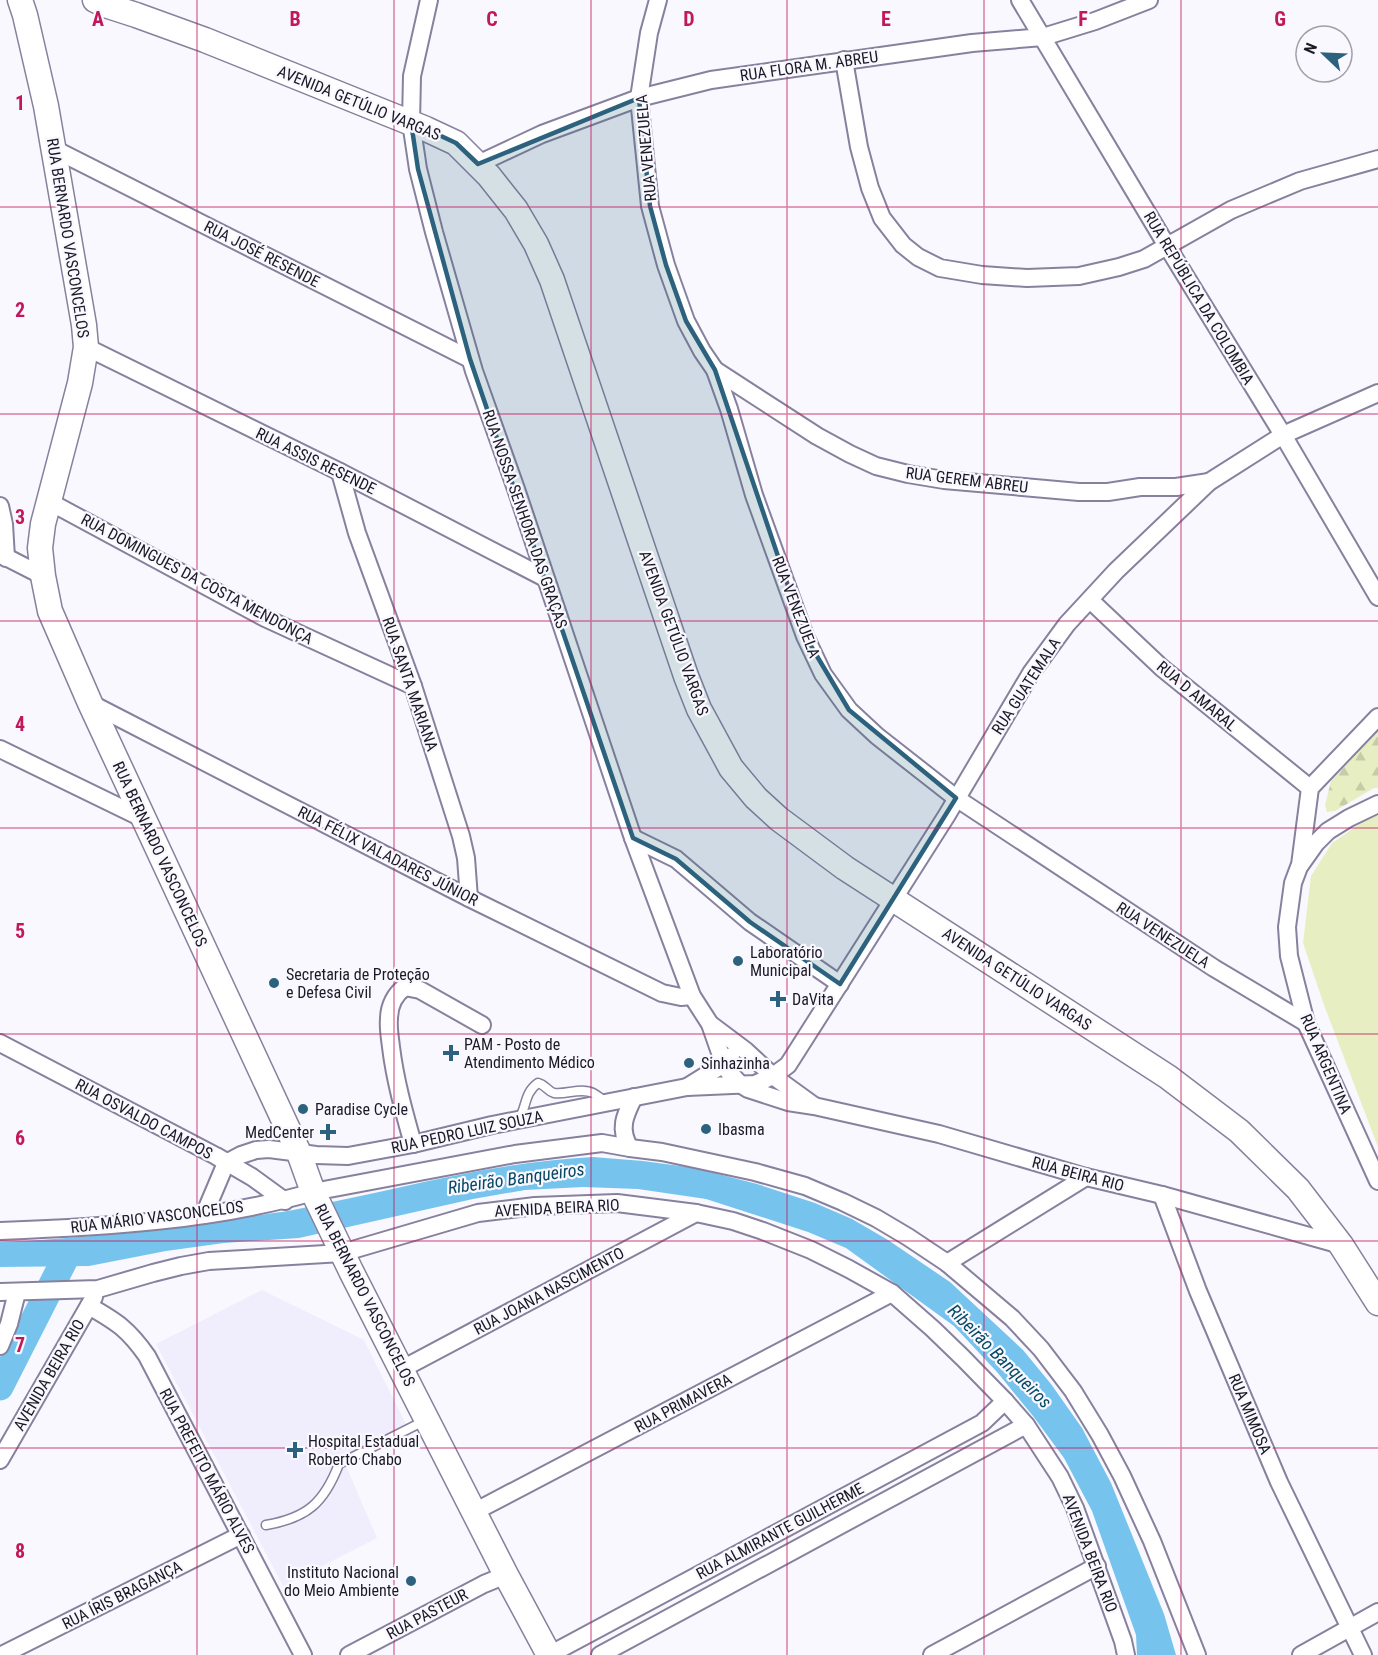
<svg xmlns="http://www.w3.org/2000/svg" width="1378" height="1655" viewBox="0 0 1378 1655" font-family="'Roboto Condensed',sans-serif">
	<defs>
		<pattern id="forest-firs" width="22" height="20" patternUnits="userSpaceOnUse" patternTransform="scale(1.5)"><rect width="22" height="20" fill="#e7efc2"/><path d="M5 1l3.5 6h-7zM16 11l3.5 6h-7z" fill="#c6cca7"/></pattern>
	</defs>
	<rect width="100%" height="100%" fill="#f9f8ff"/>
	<polygon fill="#f0edfd" points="262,1290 364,1340 411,1434 346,1466 377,1538 283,1586 156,1344"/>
	<polygon fill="#e7efc2" points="1378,815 1378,1147 1324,1005 1303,943 1311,876 1332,843 1370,817"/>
	<polygon fill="url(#forest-firs)" points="1378,731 1378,788 1374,788 1335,811 1327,812 1325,805 1331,781"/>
	<path fill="#76c4ee" d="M593 1157 643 1161 695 1168 757 1184 815 1203 852 1219 888 1240 950 1282 1023 1350 1051 1384 1082 1428 1111 1483 1164 1614 1176 1655H1137L1136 1635 1092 1511 1064 1458 1033 1416 997 1372 954 1326 846 1248 808 1232 706 1199 638 1189 583 1187 525 1190 473 1199 299 1238 224 1243 166 1251 89 1266 0 1267V1242C76 1239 151 1231 226 1220 248 1216 271 1214 293 1210 393 1191 491 1162 593 1157Z"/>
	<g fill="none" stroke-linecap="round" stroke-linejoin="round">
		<polyline stroke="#76c4ee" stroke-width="27" points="0,1387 67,1255"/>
		<g stroke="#88819e" stroke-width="11">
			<g id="lane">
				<path d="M519 1119C527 1106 524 1093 538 1083 546 1085 547 1091 554 1093 566 1095 581 1087 593 1093 597 1095 601 1099 605 1101"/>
				<path d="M266 1525C307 1518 324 1503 339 1464L424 1421"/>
			</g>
		</g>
		<g stroke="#88819e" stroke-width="20">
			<g id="street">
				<polyline points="429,0 412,76 411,122 418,169 434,232 474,371 516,489 633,838 692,996 710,1024 724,1064 728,1071 740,1084 748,1089 788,1102 814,1106 939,1134 1086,1177 1162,1195 1341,1245"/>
				<polyline points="658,0 649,33 639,98 650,206 666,265 686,321 702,351 715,370 729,409 754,495 805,636 823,674 849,710 877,736 956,798 1214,968 1306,1023"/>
				<polyline points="1020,0 1167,246 1283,435 1378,597"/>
				<polyline points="844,60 859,147 870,188 882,218 903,245 918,257 940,268 982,275 1027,278 1079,276 1119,267 1144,259 1231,210 1300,181 1378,159"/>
				<polyline points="54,149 470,359"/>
				<polyline points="478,164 542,134 639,98 711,80 972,43 1043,37 1095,21 1149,0"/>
				<polyline points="86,347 340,472 545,578"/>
				<polyline points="715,370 817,436 850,454 876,466 908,474 944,480 1079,492 1108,492 1140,487 1176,487 1209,482"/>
				<polyline points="340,472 357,533 413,686 461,836 466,858 469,898"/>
				<polyline points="48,501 265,618 413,686"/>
				<polyline points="0,506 4,524 6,558"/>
				<polyline points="0,554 43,576"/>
				<polyline points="1090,600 1162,668 1310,788"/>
				<polyline points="90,703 469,898 662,993 681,997 692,996"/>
				<polyline points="0,749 144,819"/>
				<polyline points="1378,804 1349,818 1328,831 1316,843 1299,867 1293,883 1287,927 1289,956 1306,1023 1378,1181"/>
				<polyline points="633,838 676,859 750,922 840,984"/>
				<polyline points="1300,865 1310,788 1378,717"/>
				<polyline points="710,1024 746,1051 773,1076 813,1105"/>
				<polyline points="0,1043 216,1156 252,1177 285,1201"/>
				<polyline points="687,1087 724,1064 731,1056"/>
				<path d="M413 1144C404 1112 395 1080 391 1047 390 1038 388 1028 389 1019 389 1006 395 994 405 987L420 990 482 1025"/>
				<path d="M630 1148C618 1129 625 1115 634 1097"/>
				<polyline points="1162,1195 1198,1291 1279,1482 1363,1655"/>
				<polyline points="204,1215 226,1163 241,1155 256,1150 269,1149 316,1155 348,1156 413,1144 492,1125 687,1087 755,1084 773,1076 788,1065 947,815 1031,673 1067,624 1116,571 1209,482 1283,435 1378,393"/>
				<path d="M0 1231C104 1227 213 1221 313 1192L515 1154 602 1143 630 1148 662 1152 755 1172 805 1186 843 1202 876 1218 908 1237 947 1263 1012 1318 1041 1349 1073 1391 1100 1435 1122 1476 1152 1541 1197 1655"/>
				<polyline points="947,1263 1086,1177"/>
				<polyline points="0,1292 98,1289 153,1273 181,1266 209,1261 342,1253 478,1213 535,1206 617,1203 696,1213 733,1221 763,1231 811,1250 849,1269 892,1293 933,1329 963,1358 1005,1401 1026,1425 1060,1477 1075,1508 1123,1641 1126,1655"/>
				<path d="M89 1306C117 1322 128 1329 147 1356L303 1655"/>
				<polyline points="0,1346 9,1324 17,1292"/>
				<polyline points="402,1369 696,1213"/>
				<polyline points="0,1460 94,1297"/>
				<polyline points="474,1512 892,1293"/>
				<polyline points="2,1655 241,1535"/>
				<polyline points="349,1655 484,1584 506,1575"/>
				<polyline points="549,1655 982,1423 1005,1401"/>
				<polyline points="600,1655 1026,1425"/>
				<polyline points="932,1655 1097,1566"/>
				<polyline points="1301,1655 1378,1612"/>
			</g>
		</g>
		<g stroke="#88819e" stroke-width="27">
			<g id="secondary">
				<polyline points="20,0 25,15 46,106 84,325 86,347 80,383 43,524 40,548 43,576 50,611 90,703 299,1153 313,1192 351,1271 506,1575 549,1655"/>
				<polyline points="95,0 105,5 136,15 205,40 426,129 456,143 489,176 516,210 536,244 552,280 686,676 699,709 731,768 756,798 779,819 845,868 1168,1077 1239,1131 1298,1189 1341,1245 1378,1303"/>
			</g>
		</g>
		<use href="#lane" stroke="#fff" stroke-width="8"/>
		<use href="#street" stroke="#fff" stroke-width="16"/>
		<use href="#secondary" stroke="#fff" stroke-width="24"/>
	</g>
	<path fill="#2d627e" fill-opacity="0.2" stroke="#2d627e" stroke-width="4.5" stroke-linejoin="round" d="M639 98 650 206 666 265 686 321 715 370 805 636 849 710 956 798 840 984 750 922 676 859 633 838 470 359 418 169 411 122 456 143 478 164Z"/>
	<path fill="none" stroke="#c2185b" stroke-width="1.5" stroke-opacity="0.55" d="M197 0V1655M394 0V1655M591 0V1655M787 0V1655M984 0V1655M1181 0V1655M0 207H1378M0 414H1378M0 621H1378M0 828H1378M0 1034H1378M0 1241H1378M0 1448H1378"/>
	<g fill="#2d627e" stroke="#f9f8ff" stroke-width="2">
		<circle cx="738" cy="961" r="6"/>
		<circle cx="274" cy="983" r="6"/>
		<path d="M775 990h6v6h6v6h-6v6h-6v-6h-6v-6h6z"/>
		<path d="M448 1044h6v6h6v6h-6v6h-6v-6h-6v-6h6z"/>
		<circle cx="689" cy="1063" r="6"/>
		<circle cx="303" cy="1109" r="6"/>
		<circle cx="706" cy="1129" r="6"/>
		<path d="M325 1123h6v6h6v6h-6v6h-6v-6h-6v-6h6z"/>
		<path d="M292 1441h6v6h6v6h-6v6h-6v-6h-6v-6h6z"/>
		<circle cx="411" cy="1581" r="6"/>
	</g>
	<g text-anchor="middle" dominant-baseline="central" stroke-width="4.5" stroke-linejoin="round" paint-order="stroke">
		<g font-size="16" fill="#1c1925" stroke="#f9f8ff">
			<text transform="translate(809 66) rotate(-8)">RUA FLORA M. ABREU</text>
			<text transform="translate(359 103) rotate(22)">AVENIDA GETÚLIO VARGAS</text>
			<text transform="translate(646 148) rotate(-95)">RUA VENEZUELA</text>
			<text transform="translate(68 238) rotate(81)">RUA BERNARDO VASCONCELOS</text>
			<text transform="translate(262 254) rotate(27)">RUA JOSÉ RESENDE</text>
			<text transform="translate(1199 298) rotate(59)">RUA REPÚBLICA DA COLOMBIA</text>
			<text transform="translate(316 461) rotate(26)">RUA ASSIS RESENDE</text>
			<text transform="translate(967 480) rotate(7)">RUA GEREM ABREU</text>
			<text transform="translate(525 519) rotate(71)">RUA NOSSA SENHORA DAS GRAÇAS</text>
			<text transform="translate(197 579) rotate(28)">RUA DOMINGUES DA COSTA MENDONÇA</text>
			<text transform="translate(796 607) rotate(69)">RUA VENEZUELA</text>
			<text transform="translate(674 633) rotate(70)">AVENIDA GETÚLIO VARGAS</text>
			<text transform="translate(410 684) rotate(71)">RUA SANTA MARIANA</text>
			<text transform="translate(1026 686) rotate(-57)">RUA GUATEMALA</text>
			<text transform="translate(1197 696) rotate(40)">RUA D AMARAL</text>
			<text transform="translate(160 854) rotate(65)">RUA BERNARDO VASCONCELOS</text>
			<text transform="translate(388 856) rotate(27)">RUA FÉLIX VALADARES JÚNIOR</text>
			<text transform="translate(1163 935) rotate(33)">RUA VENEZUELA</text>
			<text transform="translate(1017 979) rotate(33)">AVENIDA GETÚLIO VARGAS</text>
			<text transform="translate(1326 1064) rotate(67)">RUA ARGENTINA</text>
			<text transform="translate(144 1119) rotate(28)">RUA OSVALDO CAMPOS</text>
			<text transform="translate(467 1132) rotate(-12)">RUA PEDRO LUIZ SOUZA</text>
			<text transform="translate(1078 1174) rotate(15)">RUA BEIRA RIO</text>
			<text transform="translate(557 1208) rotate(-3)">AVENIDA BEIRA RIO</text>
			<text transform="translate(157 1217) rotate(-7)">RUA MÁRIO VASCONCELOS</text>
			<text transform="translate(549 1291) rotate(-28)">RUA JOANA NASCIMENTO</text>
			<text transform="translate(365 1295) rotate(63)">RUA BERNARDO VASCONCELOS</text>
			<text transform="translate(49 1375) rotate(-60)">AVENIDA BEIRA RIO</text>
			<text transform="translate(683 1403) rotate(-28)">RUA PRIMAVERA</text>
			<text transform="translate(1250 1414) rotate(67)">RUA MIMOSA</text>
			<text transform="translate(207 1471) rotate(62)">RUA PREFEITO MÁRIO ALVES</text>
			<text transform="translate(780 1531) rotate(-28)">RUA ALMIRANTE GUILHERME</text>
			<text transform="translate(1090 1553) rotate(69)">AVENIDA BEIRA RIO</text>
			<text transform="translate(122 1595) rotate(-27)">RUA ÍRIS BRAGANÇA</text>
			<text transform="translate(427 1614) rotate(-28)">RUA PASTEUR</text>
		</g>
		<g font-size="16" fill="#1c1925" stroke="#f9f8ff" text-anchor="start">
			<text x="750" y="952">Laboratório<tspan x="750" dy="18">Municipal</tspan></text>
			<text x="286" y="974">Secretaria de Proteção<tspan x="286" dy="18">e Defesa Civil</tspan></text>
			<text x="792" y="999">DaVita</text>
			<text x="464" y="1044">PAM - Posto de<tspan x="464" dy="18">Atendimento Médico</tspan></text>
			<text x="701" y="1063">Sinhazinha</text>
			<text x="315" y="1109">Paradise Cycle</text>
			<text x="718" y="1129">Ibasma</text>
			<text x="314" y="1132" text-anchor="end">MedCenter</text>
			<text x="308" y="1441">Hospital Estadual<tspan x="308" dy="18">Roberto Chabo</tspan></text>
			<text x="399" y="1572" text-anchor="end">Instituto Nacional<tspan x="399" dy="18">do Meio Ambiente</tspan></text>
		</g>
		<g font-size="18" font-style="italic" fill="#074965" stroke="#f9f8ff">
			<text transform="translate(516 1178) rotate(-8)">Ribeirão Banqueiros</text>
			<text transform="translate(1000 1356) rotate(45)">Ribeirão Banqueiros</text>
		</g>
	</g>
	<g font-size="20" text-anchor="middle" font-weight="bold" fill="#c2185b" stroke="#f9f8ff" stroke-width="4.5" stroke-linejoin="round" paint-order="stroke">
		<text x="98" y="26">A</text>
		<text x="295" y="26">B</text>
		<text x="492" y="26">C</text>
		<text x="689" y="26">D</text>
		<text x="886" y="26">E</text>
		<text x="1083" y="26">F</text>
		<text x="1280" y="26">G</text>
		<text x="20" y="110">1</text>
		<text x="20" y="317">2</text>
		<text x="20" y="524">3</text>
		<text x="20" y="731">4</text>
		<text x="20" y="938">5</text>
		<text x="20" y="1145">6</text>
		<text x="20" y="1352">7</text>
		<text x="20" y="1558">8</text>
	</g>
	<g transform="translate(1324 54) rotate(293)"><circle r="28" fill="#f9f8ff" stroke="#a19fa8" stroke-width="1.5"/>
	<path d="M0-4.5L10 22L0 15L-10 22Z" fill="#2d627e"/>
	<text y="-9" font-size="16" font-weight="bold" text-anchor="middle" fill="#1c1925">N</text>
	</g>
</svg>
